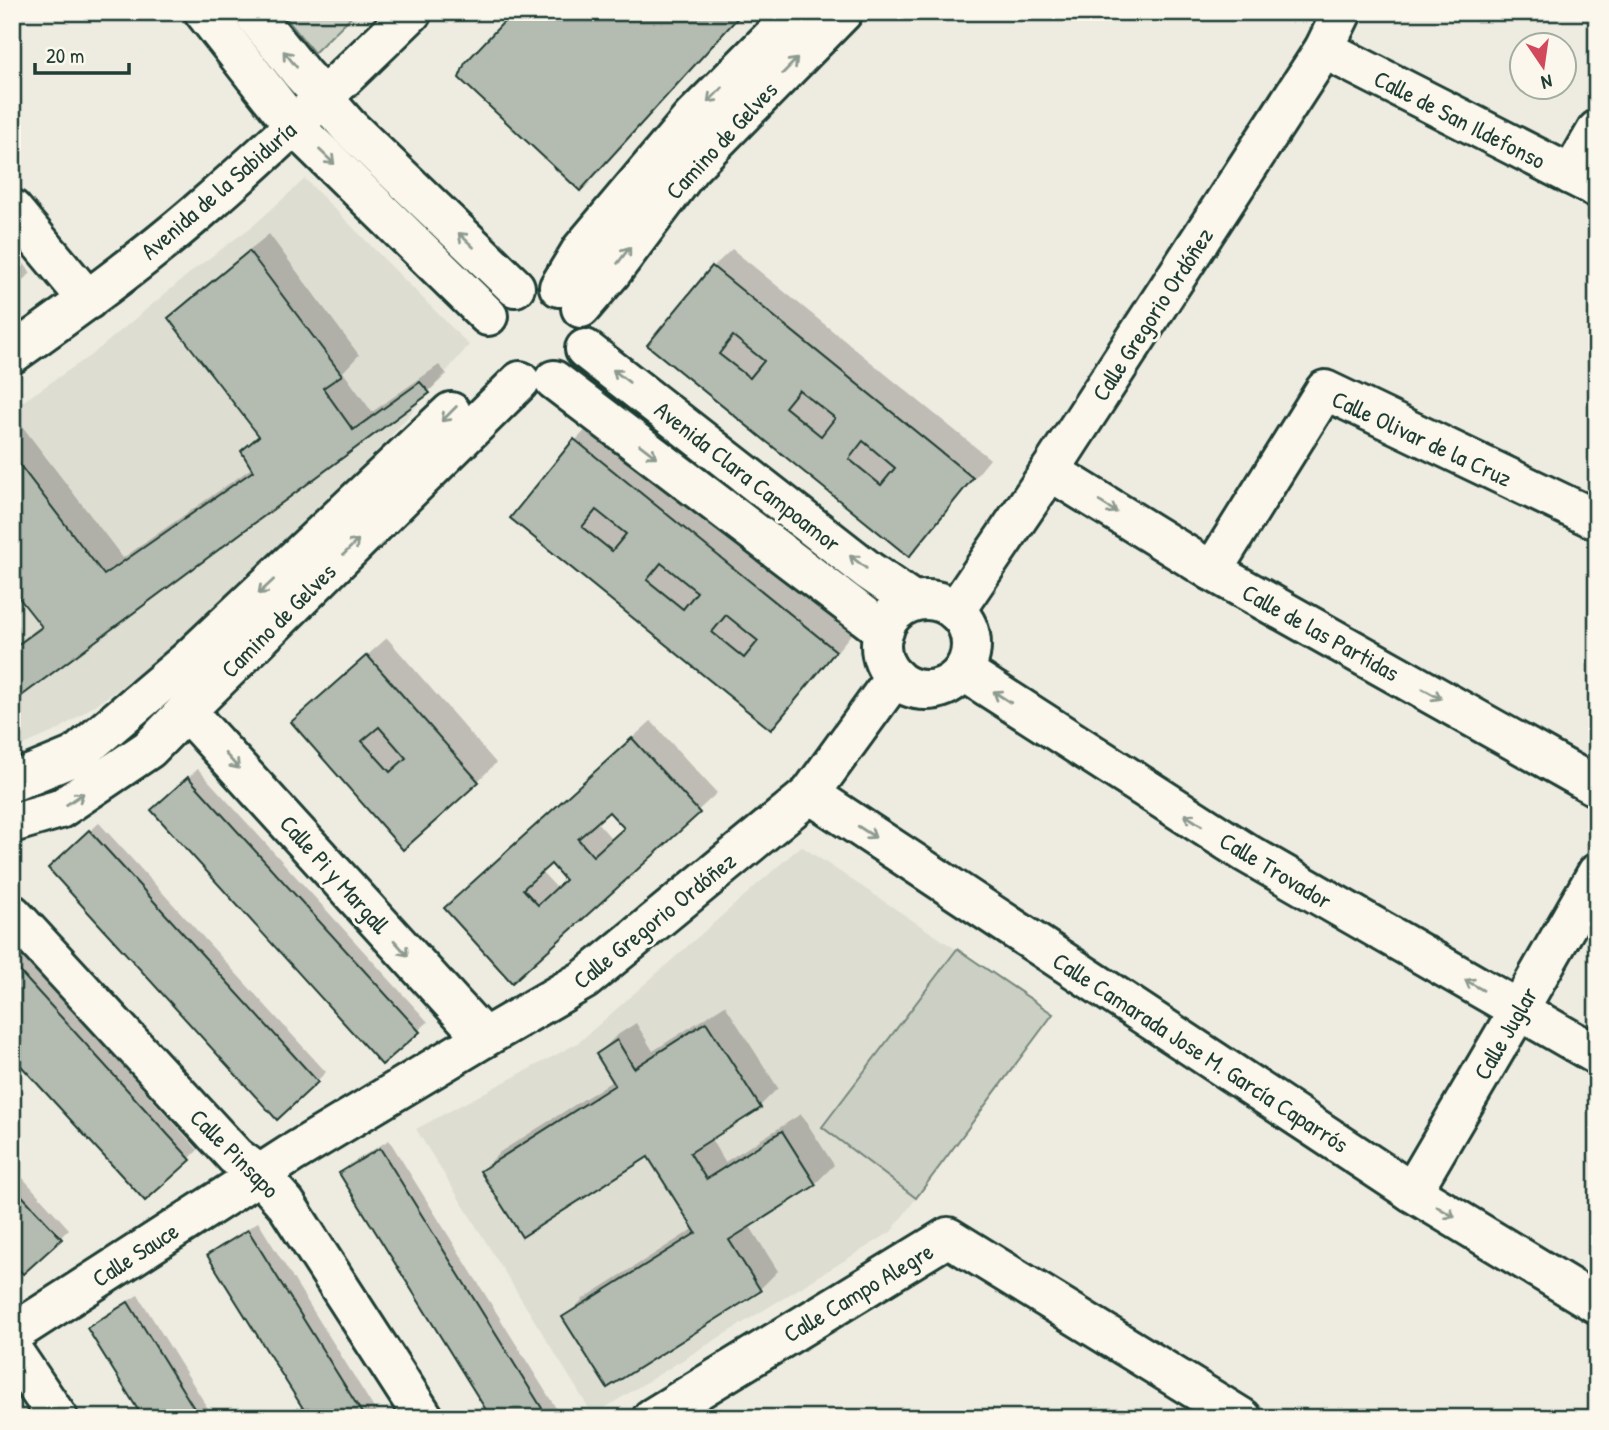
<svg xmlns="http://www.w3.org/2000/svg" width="1609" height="1430" viewBox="0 0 1609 1430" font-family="'Patrick Hand',sans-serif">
	<rect width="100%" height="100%" fill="#eeece1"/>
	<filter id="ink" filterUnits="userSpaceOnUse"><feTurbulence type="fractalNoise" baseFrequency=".0143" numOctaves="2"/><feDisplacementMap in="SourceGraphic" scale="14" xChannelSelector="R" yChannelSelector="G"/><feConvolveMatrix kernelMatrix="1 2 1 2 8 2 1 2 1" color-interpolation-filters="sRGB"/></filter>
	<g filter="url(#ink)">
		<g fill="#ddddd2">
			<polygon points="305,179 469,345 385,443 153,666 58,730 12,750 12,409 94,353 196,268 254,225"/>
			<polygon points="801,846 1053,1014 891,1232 593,1415 416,1129 578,1043"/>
		</g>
		<g fill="#cbcfc4" stroke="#75867c" stroke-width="2">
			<polygon points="281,12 356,12 314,53"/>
			<polygon points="957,949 1053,1014 916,1198 822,1127"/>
		</g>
		<g fill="#0003" fill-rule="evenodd">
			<polygon points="269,234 359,355 343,372 372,412 439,365 447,374 428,392 12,701 12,647 42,625 12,586 12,427 19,422 123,558 253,467 243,451 260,434 171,318 189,299"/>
			<polygon points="12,248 31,273 12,291"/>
			<polygon points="732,249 990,459 927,536 909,554 650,345 713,267"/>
			<polygon points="593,422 853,632 789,709 771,728 512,518 575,441"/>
			<polygon points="387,638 496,763 478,781 403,847 312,704"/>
			<path d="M651 721 717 793 513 980 465 890ZM609 810 625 827 612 839 596 821ZM551 862 567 879 557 888 541 871Z"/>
			<polygon points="198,769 428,1022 419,1030 162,801"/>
			<polygon points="99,823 326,1072 317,1081 59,859"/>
			<polygon points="12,944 198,1150 189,1159 12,1053"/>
			<polygon points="725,1005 778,1088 760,1106 710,1138 725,1162 801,1114 834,1165 815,1184 749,1225 778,1271 760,1289 608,1386 565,1318 583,1299 695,1228 648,1154 482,1171 500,1152 614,1080 598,1054 616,1036 636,1023 653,1051"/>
			<polygon points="389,1140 562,1418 493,1418 341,1173 350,1164"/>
			<polygon points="12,1166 69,1229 60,1238 12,1260"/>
			<polygon points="258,1222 380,1418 311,1418 209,1255 219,1246"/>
			<polygon points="138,1295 214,1418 145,1418 89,1328 98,1319"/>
		</g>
		<g fill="#b4bbb0" stroke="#1f3d34" stroke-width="2" fill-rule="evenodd">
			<polygon points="513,12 743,12 580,191 459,78 465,63"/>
			<polygon points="249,251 342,375 323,388 353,430 420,382 430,393 12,703 12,649 42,627 12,589 12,455 104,575 253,471 241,451 259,436 168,318"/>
			<path d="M712 266 973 478 909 557 647 345ZM733 336 764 361 750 378 719 354ZM799 390 835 418 821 436 785 407ZM863 441 895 468 881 485 849 459Z"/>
			<path d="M574 439 836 651 771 730 510 518ZM596 510 626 534 612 551 582 527ZM661 563 697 592 683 609 647 580ZM726 615 758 641 744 658 712 632Z"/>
			<path d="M367 655 479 782 403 850 291 722ZM379 727 406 758 390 772 362 741Z"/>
			<path d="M632 738 700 813 512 983 444 908ZM609 812 624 828 593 856 578 839ZM551 864 565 880 538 905 523 889Z"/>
			<polygon points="188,777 420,1032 382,1065 151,810"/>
			<polygon points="89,830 318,1082 277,1120 48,868"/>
			<polygon points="12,963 191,1160 145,1201 12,1056"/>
			<polygon points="706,1022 761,1108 690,1153 706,1179 782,1131 816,1185 729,1240 761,1291 607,1388 562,1317 696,1233 648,1157 522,1237 480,1171 615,1085 596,1054 617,1040 634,1068"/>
			<polygon points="380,1148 548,1418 491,1418 339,1173"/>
			<polygon points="12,1185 62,1239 23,1274 12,1262"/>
			<polygon points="248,1230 365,1418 309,1418 207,1255"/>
			<polygon points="128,1302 200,1418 143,1418 87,1328"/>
		</g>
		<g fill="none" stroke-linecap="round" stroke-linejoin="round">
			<g stroke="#1f3d34" stroke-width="44">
				<g id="minor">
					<polyline points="204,12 293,125 488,316"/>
					<polyline points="252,12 302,74 349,127 515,287"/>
					<polyline points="1324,49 1597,188"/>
					<polyline points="1571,175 1597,130"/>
					<polyline points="12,209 88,300"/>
					<polyline points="559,287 582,249 693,117 797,12"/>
					<polyline points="581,308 611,273 690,168 843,12"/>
					<polyline points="585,349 869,571 913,601"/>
					<path d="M12 354C76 309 139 263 198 212 272 148 342 80 412 12"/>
					<polyline points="554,380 884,631"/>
					<polyline points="1050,471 1212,571 1597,787"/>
					<polyline points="1212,571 1325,390 1597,520"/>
					<circle cx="926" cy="645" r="45"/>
					<polyline points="955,611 1050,471 1324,49 1342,12"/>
					<polyline points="963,671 1246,853 1597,1055"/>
					<polyline points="186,711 484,1038"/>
					<polyline points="12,782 75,756 187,661 451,412"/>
					<polyline points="810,794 1412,1192 1597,1304"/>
					<polyline points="12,823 60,809 149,749 186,711 520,381"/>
					<polyline points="12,914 235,1156 259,1174 286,1204 424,1418"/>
					<polyline points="1412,1192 1518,1011 1597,873"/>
					<polyline points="12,1334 291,1154 484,1038 584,980 810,794 895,677"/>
					<polyline points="12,1350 58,1418"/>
					<polyline points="652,1418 948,1237 1242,1418"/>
				</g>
			</g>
			<use href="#minor" stroke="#fbf7ec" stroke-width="38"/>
		</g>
		<defs><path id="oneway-shaft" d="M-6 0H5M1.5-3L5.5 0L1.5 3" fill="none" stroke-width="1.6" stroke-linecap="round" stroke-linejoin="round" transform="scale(1.75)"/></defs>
		<g stroke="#8d9a90">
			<use href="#oneway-shaft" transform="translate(290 59) rotate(-129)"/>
			<use href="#oneway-shaft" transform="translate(790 66) rotate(-45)"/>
			<use href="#oneway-shaft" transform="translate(715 95) rotate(135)"/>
			<use href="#oneway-shaft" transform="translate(327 157) rotate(44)"/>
			<use href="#oneway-shaft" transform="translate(466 240) rotate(-136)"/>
			<use href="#oneway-shaft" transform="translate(624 255) rotate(-53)"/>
			<use href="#oneway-shaft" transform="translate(621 376) rotate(-142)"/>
			<use href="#oneway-shaft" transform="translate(449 414) rotate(135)"/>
			<use href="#oneway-shaft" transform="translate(648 451) rotate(37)"/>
			<use href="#oneway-shaft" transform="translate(1108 507) rotate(32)"/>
			<use href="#oneway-shaft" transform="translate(351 547) rotate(-45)"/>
			<use href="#oneway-shaft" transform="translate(858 562) rotate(-142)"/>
			<use href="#oneway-shaft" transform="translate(266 587) rotate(137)"/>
			<use href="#oneway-shaft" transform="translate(1432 694) rotate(29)"/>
			<use href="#oneway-shaft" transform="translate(1002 697) rotate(-147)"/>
			<use href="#oneway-shaft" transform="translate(232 761) rotate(48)"/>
			<use href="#oneway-shaft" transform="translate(75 799) rotate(-34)"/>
			<use href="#oneway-shaft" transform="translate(1193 820) rotate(-147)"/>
			<use href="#oneway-shaft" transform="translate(867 832) rotate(33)"/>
			<use href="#oneway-shaft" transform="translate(401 948) rotate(48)"/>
			<use href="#oneway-shaft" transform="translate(1474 985) rotate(-150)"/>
			<use href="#oneway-shaft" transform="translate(1446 1212) rotate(31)"/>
		</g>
	</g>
	<g text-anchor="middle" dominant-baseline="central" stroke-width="6" stroke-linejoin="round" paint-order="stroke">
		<g font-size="24" fill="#1f3d34" stroke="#fbf7ec">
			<text transform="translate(1460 119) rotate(27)">Calle de San Ildefonso</text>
			<text transform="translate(721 140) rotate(-47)">Camino de Gelves</text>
			<text transform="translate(218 190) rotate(-41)">Avenida de la Sabiduría</text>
			<text transform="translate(1152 314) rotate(-57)">Calle Gregorio Ordóñez</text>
			<text transform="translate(1422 438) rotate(25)">Calle Olivar de la Cruz</text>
			<text transform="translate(748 476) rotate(38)">Avenida Clara Campoamor</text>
			<text transform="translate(278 620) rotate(-45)">Camino de Gelves</text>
			<text transform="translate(1321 632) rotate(29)">Calle de las Partidas</text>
			<text transform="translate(1276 870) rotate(31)">Calle Trovador</text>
			<text transform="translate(335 874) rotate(48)">Calle Pi y Margall</text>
			<text transform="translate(654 920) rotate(-39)">Calle Gregorio Ordóñez</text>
			<text transform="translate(1505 1033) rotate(-60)">Calle Juglar</text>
			<text transform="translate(1201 1052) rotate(33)">Calle Camarada Jose M. García Caparrós</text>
			<text transform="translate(235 1153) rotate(45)">Calle Pinsapo</text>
			<text transform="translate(135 1254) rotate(-33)">Calle Sauce</text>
			<text transform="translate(858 1292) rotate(-31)">Calle Campo Alegre</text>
		</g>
	</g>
	<rect width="1609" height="1430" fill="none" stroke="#fbf7ec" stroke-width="42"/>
	<rect x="21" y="21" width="1567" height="1388" fill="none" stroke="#1f3d34" stroke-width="2.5" filter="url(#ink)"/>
	<g transform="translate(1543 66) rotate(167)"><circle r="33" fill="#fbf7ec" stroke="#a3ada2" stroke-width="2"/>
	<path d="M0-5L12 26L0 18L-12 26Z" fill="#d1495b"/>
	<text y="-10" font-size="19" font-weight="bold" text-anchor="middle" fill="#1f3d34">N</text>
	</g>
	<path d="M35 63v10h94v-10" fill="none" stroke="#1f3d34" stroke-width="3.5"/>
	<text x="46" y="63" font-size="21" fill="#1f3d34" stroke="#fbf7ec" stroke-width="5" paint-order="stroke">20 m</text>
</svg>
